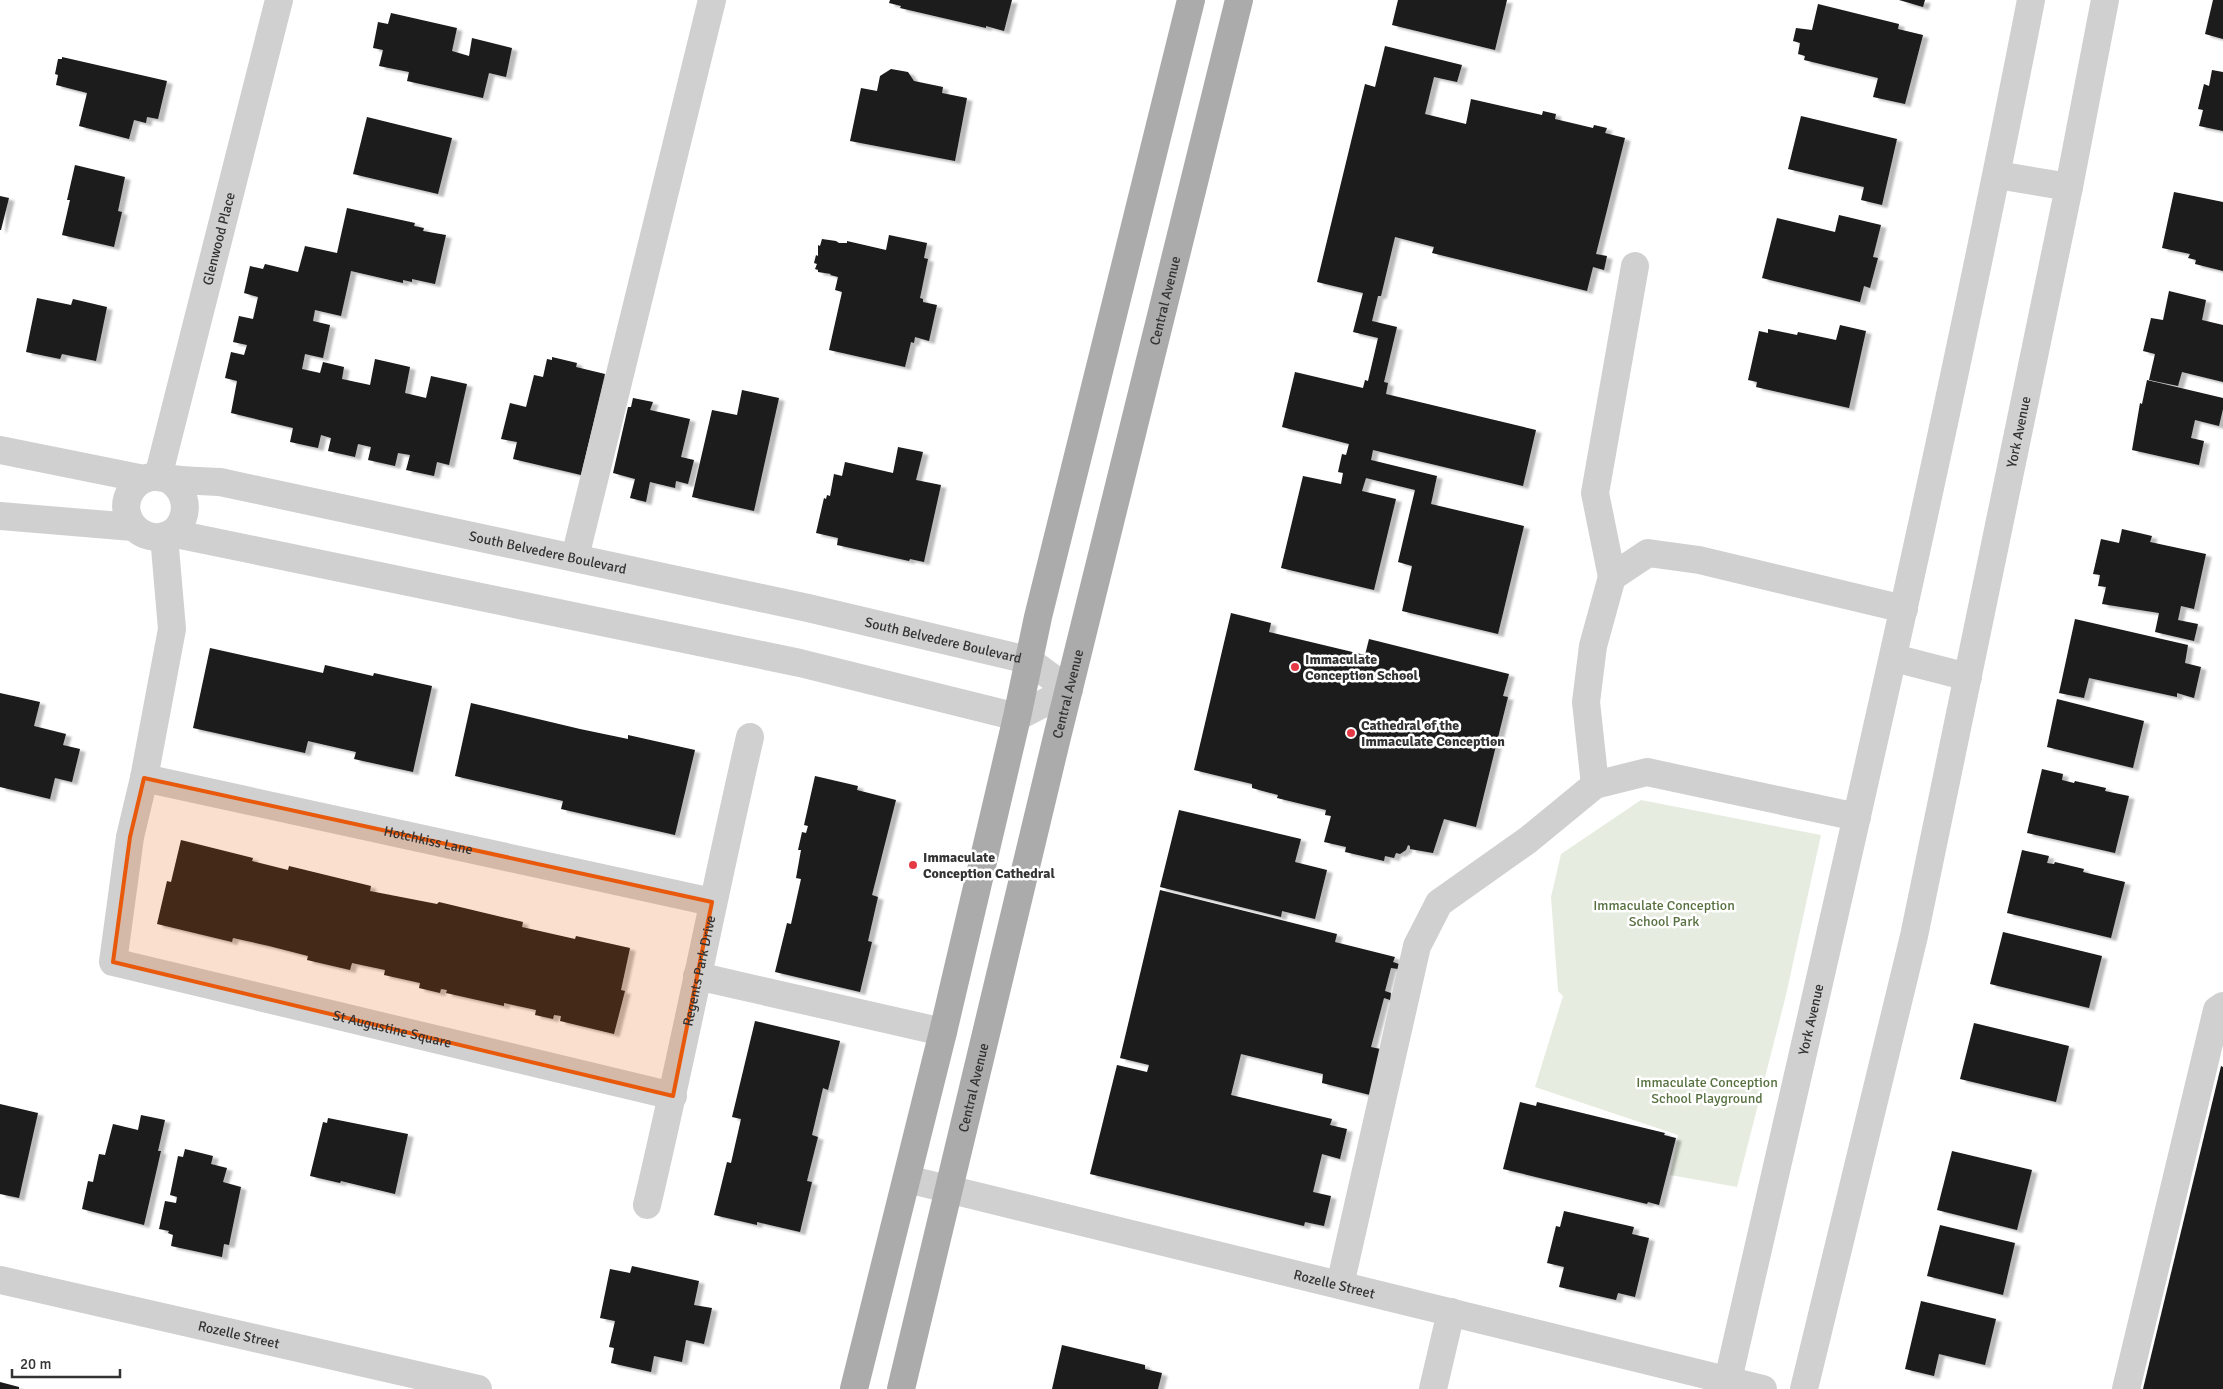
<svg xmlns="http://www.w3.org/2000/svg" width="2223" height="1389" viewBox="0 0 2223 1389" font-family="Signika,sans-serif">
	<defs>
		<filter id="shadow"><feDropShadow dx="5.5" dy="3" stdDeviation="1" flood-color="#0004"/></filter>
	</defs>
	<rect width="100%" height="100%" fill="#fff"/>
	<polygon fill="#e6ecdf" points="1641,800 1821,835 1786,995 1737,1187 1670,1175 1678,1135 1535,1087 1563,996 1558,991 1551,897 1561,854"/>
	<g fill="#1a1a1a" filter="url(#shadow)">
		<polygon points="890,0 1012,0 1004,31 986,26 986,28 900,8 901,6 889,3"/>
		<polygon points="1398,0 1507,0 1495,50 1392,25"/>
		<polygon points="1899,0 1925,0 1923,7"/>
		<polygon points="2213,0 2223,0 2223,39 2205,34"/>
		<polygon points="1818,4 1899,24 1898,29 1923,35 1905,104 1873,97 1878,78 1804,60 1805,56 1798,54 1800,43 1793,41 1796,28 1812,30"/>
		<polygon points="391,13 457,28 452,51 469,56 472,38 512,48 506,77 489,73 483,98 407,81 409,72 379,66 383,50 373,48 378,22 388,24"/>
		<polygon points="1385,46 1462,65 1457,82 1434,77 1425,114 1466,124 1471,99 1542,115 1543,111 1556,114 1555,119 1593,128 1594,125 1607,128 1605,133 1625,138 1596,254 1607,256 1604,270 1593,267 1587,291 1432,253 1434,247 1395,237 1381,296 1378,296 1372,321 1397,327 1384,382 1388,383 1386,394 1536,430 1523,486 1373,450 1371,460 1437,476 1431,504 1524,526 1498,634 1402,611 1412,566 1398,562 1415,490 1366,478 1362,491 1396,499 1374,590 1281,568 1303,476 1341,484 1343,473 1338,472 1342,454 1346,455 1349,444 1282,427 1295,372 1363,388 1365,380 1368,381 1378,338 1353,332 1363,293 1317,282 1365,84 1375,87"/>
		<polygon points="62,57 167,81 158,119 147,117 146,123 134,120 129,139 79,126 87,93 56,85 58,75 55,74 58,59 62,59"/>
		<polygon points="891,69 908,72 914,81 943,87 942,93 967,98 955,161 850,141 861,88 877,91 880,76"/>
		<polygon points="2212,70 2223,72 2223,131 2199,126 2203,110 2198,109 2204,84 2209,86"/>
		<polygon points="1801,116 1897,139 1882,205 1861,200 1864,187 1788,169"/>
		<polygon points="367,117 452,138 438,194 353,174"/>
		<polygon points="75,165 125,177 118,211 122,212 114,247 62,235 70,200 67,200"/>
		<polygon points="2174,192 2223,202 2223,271 2195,264 2196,260 2188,258 2190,254 2162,248"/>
		<polygon points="0,196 9,198 1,230 0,230"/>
		<polygon points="347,208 415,223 414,226 424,228 423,231 446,235 435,284 412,279 412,282 403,280 403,283 351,271 341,316 315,310 313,321 330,325 323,358 305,354 302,369 320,373 323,362 344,367 342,379 370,385 375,359 410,367 405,393 426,398 431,376 467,384 449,465 437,462 434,476 406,470 410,455 398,453 395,466 368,460 371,447 358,444 355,457 328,451 331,438 321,435 318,448 290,442 293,428 231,413 237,381 225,378 231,352 244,355 247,345 233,342 239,316 253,319 258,297 244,293 250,266 263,269 265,264 298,272 305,246 337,253"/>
		<polygon points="1839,215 1881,225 1873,257 1878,258 1870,288 1864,286 1860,302 1762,278 1777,218 1835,232"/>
		<polygon points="889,235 927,243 924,258 928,259 920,298 923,299 923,302 937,305 929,341 915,337 914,343 911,342 905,367 829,350 842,292 835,290 838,277 830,275 831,274 818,272 818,270 815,269 817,264 814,263 816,255 818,256 818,245 820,246 822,239 836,241 839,243 847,243 847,241 886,250"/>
		<polygon points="2169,291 2206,300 2202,320 2223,325 2223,382 2182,372 2178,386 2149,380 2155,354 2143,351 2151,318 2163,320"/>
		<polygon points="37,298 71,305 73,299 107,307 96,361 62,354 60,359 26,352"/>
		<polygon points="1840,325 1866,331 1849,408 1756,387 1757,382 1748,380 1759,331 1768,333 1768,329 1797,335 1798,332 1836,340"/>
		<polygon points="552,357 577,363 576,367 605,374 581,475 513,459 517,442 501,439 510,403 526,407 534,375 543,377 547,359 552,360"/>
		<polygon points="2147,380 2223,398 2223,409 2219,426 2195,420 2191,438 2204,441 2199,465 2132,450 2140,403 2142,404"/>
		<polygon points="742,390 779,398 754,511 692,497 712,410 737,415"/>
		<polygon points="633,398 653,402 650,410 690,419 681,457 694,460 688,484 676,481 675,488 650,482 646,502 630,498 635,479 613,473 628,407 631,407"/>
		<polygon points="898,447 923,452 916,480 941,485 924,562 910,559 909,561 837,545 838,538 816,533 824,498 826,499 827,495 830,496 834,474 842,476 845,462 893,473"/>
		<polygon points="2122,529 2152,536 2150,542 2206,554 2194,609 2181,606 2178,620 2198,624 2194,641 2155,632 2159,613 2102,604 2106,587 2098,586 2100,575 2093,574 2101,539 2119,543"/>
		<polygon points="1231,613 1271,623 1269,632 1365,655 1369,639 1509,674 1503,696 1508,697 1476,827 1444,819 1433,853 1410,849 1410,846 1408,845 1406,850 1400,854 1396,853 1394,858 1385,856 1384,861 1345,852 1346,847 1324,842 1331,816 1325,815 1326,810 1277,798 1278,795 1252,788 1252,784 1194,770"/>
		<polygon points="2075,619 2188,645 2185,663 2201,667 2194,698 2177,693 2177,697 2089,678 2084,698 2059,693"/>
		<polygon points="210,648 323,673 325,665 373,676 374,673 432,686 413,772 354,759 356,752 308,741 305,753 193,728"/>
		<polygon points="0,693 40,702 34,726 66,734 63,745 80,749 72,782 55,778 50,799 0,787"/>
		<polygon points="2057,699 2144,721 2133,768 2047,747"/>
		<polygon points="471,703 580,729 628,739 628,735 695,750 675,835 561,809 563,801 455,776"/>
		<polygon points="2042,769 2063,774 2062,780 2074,783 2075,781 2106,788 2105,791 2129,796 2115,853 2027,833"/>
		<polygon points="815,776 858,786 857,790 896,800 872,895 878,897 868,941 872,942 860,992 775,972 787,923 791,924 801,879 796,878 801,850 798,850 802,832 806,833 808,826 804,825"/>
		<polygon points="1179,810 1301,839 1295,862 1327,870 1315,919 1282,911 1281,917 1160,887"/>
		<polygon points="181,840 253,858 252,861 288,870 289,866 371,886 370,891 437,904 439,902 523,922 522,927 575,939 576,936 630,948 621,990 625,991 614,1034 560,1021 561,1016 554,1015 553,1019 535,1015 536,1010 504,1003 504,1006 446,993 447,990 441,989 440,993 419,988 420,983 384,975 385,970 352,963 350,970 307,960 308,956 269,946 233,938 232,942 157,924 167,881 171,882"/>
		<polygon points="2022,850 2049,856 2047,863 2054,864 2055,862 2084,869 2083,872 2125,882 2111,938 2007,913"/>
		<polygon points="1160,890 1337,934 1335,942 1395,957 1393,962 1399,964 1398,969 1391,968 1385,991 1391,993 1390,1000 1384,998 1371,1047 1385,1050 1374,1096 1322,1083 1323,1074 1241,1054 1231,1095 1332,1119 1330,1125 1347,1129 1340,1159 1322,1154 1313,1192 1331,1196 1324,1226 1305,1222 1304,1226 1090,1174 1117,1065 1147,1072 1149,1065 1120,1058"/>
		<polygon points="2003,932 2102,956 2089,1008 1990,984"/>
		<polygon points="755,1021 840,1041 828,1090 823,1088 812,1135 818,1137 807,1181 812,1182 800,1232 757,1222 757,1225 714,1215 727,1162 731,1163 741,1119 732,1117"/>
		<polygon points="1974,1023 2069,1046 2056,1102 1960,1079"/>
		<polygon points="2221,1066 2223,1067 2223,1389 2143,1389"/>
		<polygon points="1520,1102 1536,1106 1537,1102 1665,1133 1664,1135 1676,1138 1659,1205 1648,1202 1647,1204 1503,1169"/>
		<polygon points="0,1104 38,1113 19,1198 0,1194"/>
		<polygon points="141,1115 165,1120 158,1151 161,1151 144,1225 82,1209 88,1181 93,1182 99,1154 105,1155 113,1124 138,1130"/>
		<polygon points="328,1118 408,1134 395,1194 341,1181 340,1183 310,1176 323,1122 327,1123"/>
		<polygon points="185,1149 213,1156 211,1164 227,1168 223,1182 241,1187 229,1245 224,1244 222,1257 171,1246 173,1235 168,1233 169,1231 159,1229 165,1201 176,1203 177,1197 170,1195 178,1156 183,1157"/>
		<polygon points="1952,1151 2032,1170 2017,1230 1937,1210"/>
		<polygon points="1564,1211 1634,1227 1632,1234 1649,1238 1635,1297 1618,1293 1616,1300 1559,1287 1564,1267 1547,1263 1556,1226 1560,1227"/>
		<polygon points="1940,1225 2015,1243 2003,1295 1927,1276"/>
		<polygon points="632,1266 699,1281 694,1305 712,1308 704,1344 686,1340 682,1362 654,1356 651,1372 611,1363 614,1348 609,1347 615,1321 600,1318 610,1269 630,1273"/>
		<polygon points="1921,1301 1996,1319 1985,1365 1939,1354 1934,1376 1905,1369"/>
		<polygon points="1062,1345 1145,1365 1145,1369 1162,1373 1158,1389 1052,1389"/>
		<polygon points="0,1382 19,1387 19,1389 0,1389"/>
	</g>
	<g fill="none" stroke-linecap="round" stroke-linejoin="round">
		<g stroke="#d0d0d0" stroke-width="28">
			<polyline points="1997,175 2069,187"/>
			<polyline points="0,450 144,479"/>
			<path id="s1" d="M158 477 279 0"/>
			<path id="s2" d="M168 479C201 499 181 548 146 535 136 531 129 523 127 513 123 497 135 479 152 477 158 476 164 479 171 479 187 481 204 481 220 482L808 608 1028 660 1069 690 1017 717 800 663 171 533"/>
			<polyline points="0,516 133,527"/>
			<path id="s3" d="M164 536 172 629 144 778 130 837 113 962 673 1096"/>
			<polyline points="575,557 712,0"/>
			<polyline points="1612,577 1595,493 1635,266"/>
			<polyline points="1894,658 1968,677"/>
			<path id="s4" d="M144 778 712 902"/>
			<polyline points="1595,785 1586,702 1593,646 1612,577 1648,553 1699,560 1904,609"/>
			<polyline points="697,976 943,1032"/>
			<path id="s5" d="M907 1179 1763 1389"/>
			<path id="s6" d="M647 1205C684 1049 714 893 750 737"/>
			<path id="s7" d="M0 1280 478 1389"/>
			<polyline points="1340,1285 1417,946 1439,903 1528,840 1595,785 1647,772 1857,817"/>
			<path id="s8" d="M1728 1380C1833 921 1941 462 2031 0"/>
			<polyline points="1433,1389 1451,1312"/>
			<path id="s9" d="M1804 1389 1914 936 2069 187 2105 0"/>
			<polyline points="2126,1389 2217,1010 2223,1006"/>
		</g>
		<g stroke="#ababab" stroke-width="28">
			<polyline points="854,1389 943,1032 1017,717 1038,617 1191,0"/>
			<path id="s10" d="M901 1389 1057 737 1239 0"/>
		</g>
	</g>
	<path fill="#e8590c" fill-opacity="0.2" stroke="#e8590c" stroke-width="4" stroke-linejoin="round" d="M144 778 712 902 673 1096 113 962 130 837Z"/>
	<g fill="#e63946" stroke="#fff" stroke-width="2">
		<circle cx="1295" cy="667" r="5"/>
		<circle cx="1351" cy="733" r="5"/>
		<circle cx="913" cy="865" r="5"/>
	</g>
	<g text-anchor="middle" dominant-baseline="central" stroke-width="5" stroke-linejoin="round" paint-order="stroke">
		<g font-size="14" fill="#333" stroke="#fff">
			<text stroke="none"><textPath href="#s1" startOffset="246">Glenwood Place</textPath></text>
			<text stroke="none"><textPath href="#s10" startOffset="1120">Central Avenue</textPath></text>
			<text stroke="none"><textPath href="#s9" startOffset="981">York Avenue</textPath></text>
			<text stroke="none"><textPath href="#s2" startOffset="574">South Belvedere Boulevard</textPath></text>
			<text stroke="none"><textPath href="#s2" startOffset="979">South Belvedere Boulevard</textPath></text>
			<text stroke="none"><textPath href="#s10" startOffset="715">Central Avenue</textPath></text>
			<text stroke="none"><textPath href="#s4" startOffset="291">Hotchkiss Lane</textPath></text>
			<text stroke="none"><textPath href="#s6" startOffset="240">Regents Park Drive</textPath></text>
			<text stroke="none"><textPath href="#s8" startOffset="370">York Avenue</textPath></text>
			<text stroke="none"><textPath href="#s3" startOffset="719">St Augustine Square</textPath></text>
			<text stroke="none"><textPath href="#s10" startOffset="310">Central Avenue</textPath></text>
			<text stroke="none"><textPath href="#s5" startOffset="440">Rozelle Street</textPath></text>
			<text stroke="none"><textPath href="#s7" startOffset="245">Rozelle Street</textPath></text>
		</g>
		<g font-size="14" font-weight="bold" fill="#333" stroke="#fff" text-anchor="start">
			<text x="1305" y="659">Immaculate<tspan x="1305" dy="16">Conception School</tspan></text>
			<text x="1361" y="725">Cathedral of the<tspan x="1361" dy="16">Immaculate Conception</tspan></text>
			<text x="923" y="857">Immaculate<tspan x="923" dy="16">Conception Cathedral</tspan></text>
		</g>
		<g font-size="14" fill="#56703f" stroke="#fff">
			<text x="1664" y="905">Immaculate Conception<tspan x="1664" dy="16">School Park</tspan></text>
			<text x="1707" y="1082">Immaculate Conception<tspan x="1707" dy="16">School Playground</tspan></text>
		</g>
	</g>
	<path d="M12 1369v8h108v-8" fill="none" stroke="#333333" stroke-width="2.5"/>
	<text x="20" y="1369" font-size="15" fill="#333333" stroke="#ffffff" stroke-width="4" paint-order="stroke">20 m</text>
</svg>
